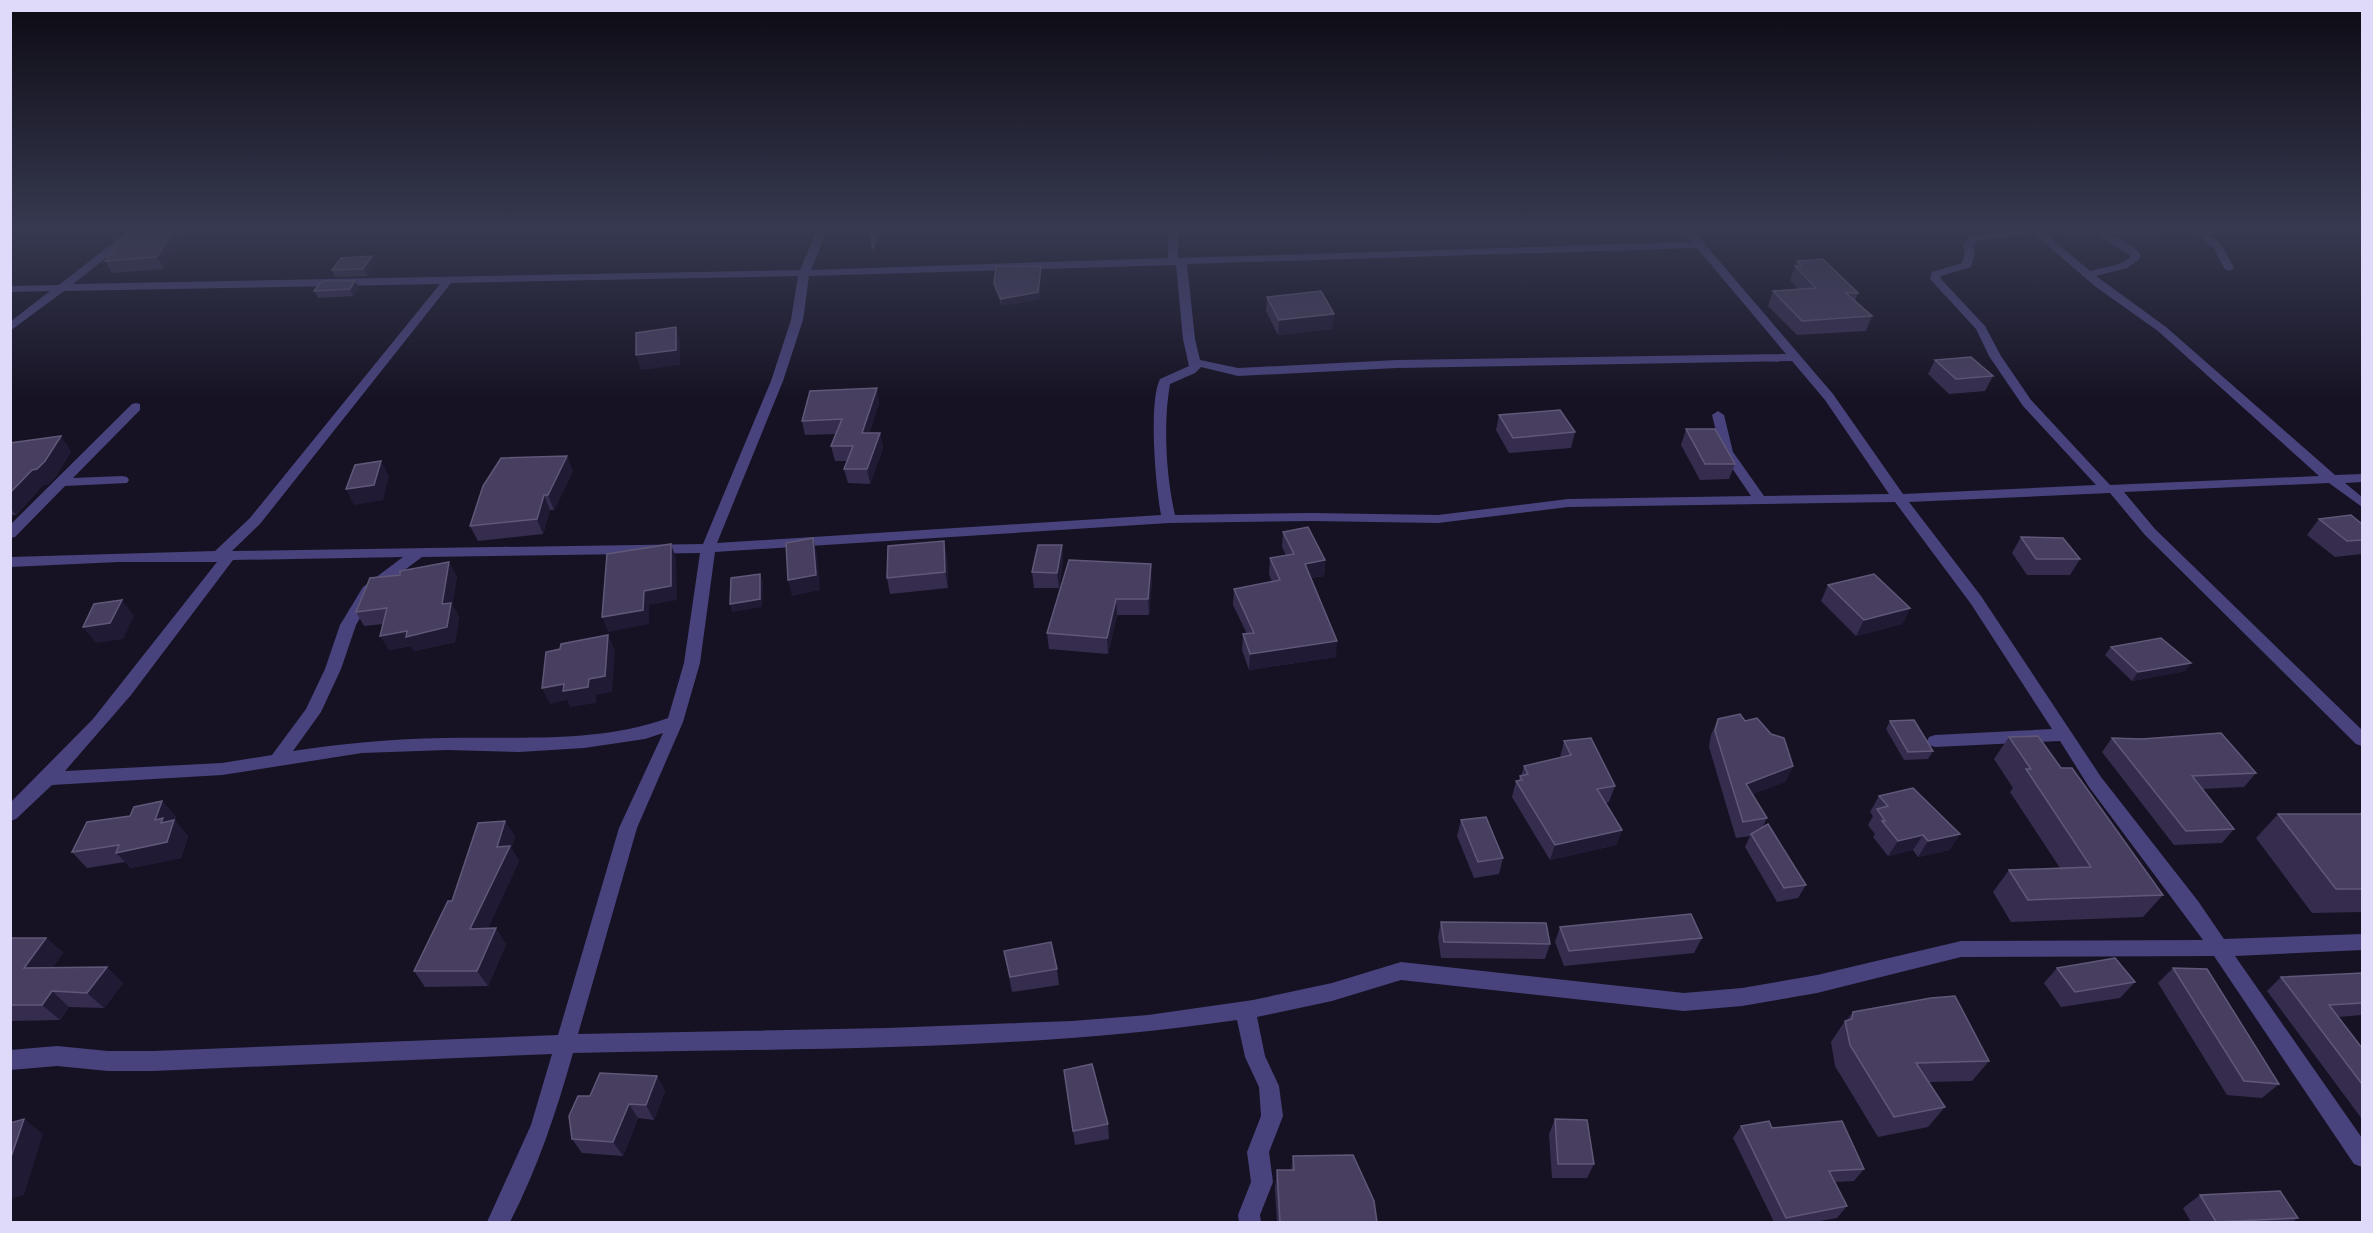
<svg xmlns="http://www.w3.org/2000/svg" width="2373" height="1233" viewBox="0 0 2373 1233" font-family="'Public Sans',sans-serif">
	<rect width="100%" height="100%" fill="#161223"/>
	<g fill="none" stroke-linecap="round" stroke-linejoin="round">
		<g fill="#48437c" fill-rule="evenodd">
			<path d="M132 228H144L73 284 800 270 818 228H828L811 270 1168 258V228H1178V258L1692 242 1680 228H1691L1833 394 1903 494 2096 485 2023 406 1989 356 1976 329 1930 279 1932 272 1962 263 1965 252 1963 245 1970 236 2039 228 2090 271 2119 264 2130 258V255L2095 234H2063L2041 228H2362V231L2208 233 2222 245 2234 268 2229 271 2224 268 2214 249 2196 233 2110 234 2132 245 2140 254V259L2127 268 2096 276 2166 327 2335 475 2362 474V482L2345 483 2362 497V507L2329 483 2124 492 2155 529 2362 730V746L2356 744 2145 535 2110 493 1909 502 1981 596 2101 777 2198 901 2224 939 2362 934V950L2235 956 2362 1138V1167L2354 1164 2214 956 1961 957 1817 993 1742 1006 1684 1011 1401 980 1332 1001 1257 1017 1265 1056 1279 1086 1283 1116 1269 1152 1273 1182 1260 1215 1261 1222H1239L1238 1215 1251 1182 1247 1152 1261 1116 1259 1087 1245 1057 1237 1020C1018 1052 794 1048 573 1053 556 1113 538 1167 510 1222H487L531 1125 552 1054 153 1071H108L57 1066 10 1070V1050L57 1046 108 1051H153L558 1035 619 828 663 733 645 739 584 748 519 752 447 750 362 753 222 775 52 785 16 819 10 821V803L93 719 217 562H119L10 567V557L215 551 250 518 440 284 64 291 10 331V322L50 291 10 292V286L59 285ZM2034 234 2096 287 2158 331 2319 476 2110 485 2031 400 2001 356 1985 326 1940 278 1941 276 1971 267 1975 252 1973 245 1977 241ZM1697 248 1786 354 1397 360 1238 368 1200 360 1195 339 1187 264ZM1176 265 1183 339 1189 366 1160 379C1148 403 1156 488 1161 515L717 543 783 381 803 320 809 276ZM798 276 791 320 771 381 703 544 232 551 260 524 451 283ZM1792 361 1825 400 1889 494 1764 496 1733 452 1724 415 1718 411 1712 415 1721 452 1751 496 1568 499 1438 515 1312 513 1175 515C1166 476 1163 423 1170 384L1195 373 1201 367 1238 376 1397 368ZM1895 502 1971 604 2052 729 1935 735 1929 737 1927 741 1929 745 1935 747 2060 741 2089 787 2203 940 1961 941 1817 975 1742 988 1684 993 1401 962 1332 983 1253 1000 1148 1015 1072 1021 887 1028 578 1034 637 828 683 722 700 663 715 552 1169 523 1312 521 1438 523 1568 507ZM700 553 684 663 668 718C596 744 519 736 444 738 391 739 345 743 293 751L321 712 341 669 356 625 374 593 422 557ZM403 557 363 587 340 625 325 669 306 709 272 755 222 763 65 771 131 695 233 560Z"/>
			<polygon points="136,403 140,404 140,410 73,478 122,476 127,477 129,480 127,483 65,486 15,537 10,538 10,525 132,404"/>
		</g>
	</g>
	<g fill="#362d4e">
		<polygon points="146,228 189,228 164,269 112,273 105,261 141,235"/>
		<polygon points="372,256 375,263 367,276 335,277 332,270"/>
		<polygon points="1797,261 1858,293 1855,301 1872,316 1866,331 1797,335 1768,306 1773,291 1798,289 1790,280"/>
		<polygon points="1041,273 1039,299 1002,306 995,290 994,283"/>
		<polygon points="355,281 359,288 353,296 318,298 314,291"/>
		<polygon points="1267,297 1334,314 1332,329 1278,335 1266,311"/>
		<polygon points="1935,360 1993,376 1985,391 1949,394 1928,374"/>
		<polygon points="879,403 869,433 880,433 883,448 870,484 848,483 844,469 847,461 835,461 831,446 836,434 805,435 802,421"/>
		<polygon points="1499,415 1575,432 1571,448 1509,453 1496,430"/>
		<polygon points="1686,429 1735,464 1729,479 1700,480 1681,445"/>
		<polygon points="10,443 71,451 56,476 48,484 43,485 16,515 10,515"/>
		<polygon points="573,471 554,510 550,510 543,534 478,541 470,526"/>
		<polygon points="2319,519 2362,524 2362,554 2335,557 2307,535"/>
		<polygon points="1283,532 1325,560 1324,576 1311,578 1336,657 1249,670 1242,650 1243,634 1247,634 1233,605 1234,589 1272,582 1269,574 1270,558 1286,555 1282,547"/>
		<polygon points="2021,537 2080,559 2070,575 2027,575 2012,553"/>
		<polygon points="1062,545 1063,561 1059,588 1034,588 1032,572"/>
		<polygon points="947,556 948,588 890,594 887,578"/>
		<polygon points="400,575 457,576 452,605 459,617 455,642 414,651 411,646 389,650 383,624 364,626 356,612"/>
		<polygon points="1152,580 1149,615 1117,615 1108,654 1049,649 1047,633"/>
		<polygon points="1828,585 1910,608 1902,624 1856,636 1821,601"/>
		<polygon points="2111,647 2185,671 2132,681 2105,655"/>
		<polygon points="1718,719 1745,721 1793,766 1785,782 1752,794 1767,818 1763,826 1806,885 1798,898 1777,902 1745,847 1750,836 1736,838 1709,747 1711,735"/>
		<polygon points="1890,721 1933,751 1928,759 1904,760 1886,729"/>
		<polygon points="2009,737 2061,768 2163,895 2143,917 2011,922 1993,892 2009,870 2060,868 2010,792 2013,788 1994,759"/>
		<polygon points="2112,738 2256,773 2244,787 2203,789 2234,829 2222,843 2174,845 2102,752"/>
		<polygon points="1564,741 1615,786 1609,802 1605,803 1622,830 1616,845 1550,860 1512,797 1516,781 1519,780 1520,776 1521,776 1524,766 1560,758"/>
		<polygon points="1879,796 1960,834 1949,850 1918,857 1913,850 1888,856 1873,837 1875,834 1868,825 1873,816 1870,812"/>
		<polygon points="162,801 176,817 175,821 188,836 181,858 131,868 125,862 87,868 72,852 130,816"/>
		<polygon points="2362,811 2362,912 2312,913 2256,838 2278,814 2359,814"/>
		<polygon points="1461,820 1503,858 1499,874 1474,878 1457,836"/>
		<polygon points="505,821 515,837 511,848 519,861 488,928 506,944 488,986 425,987 414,971 452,901"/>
		<polygon points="1441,922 1550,944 1545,959 1441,958 1438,937"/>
		<polygon points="1560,927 1702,938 1694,953 1564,966 1555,942"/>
		<polygon points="10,938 46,938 63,953 52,968 123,983 104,1008 69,1007 60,1020 10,1021"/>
		<polygon points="1004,951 1057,969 1059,985 1012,992"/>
		<polygon points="2057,968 2135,982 2120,998 2061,1007 2044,983"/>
		<polygon points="2173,968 2279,1084 2262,1098 2227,1095 2158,983"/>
		<polygon points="2362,973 2362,1015 2338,1017 2362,1048 2362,1119 2267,991 2281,977"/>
		<polygon points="1853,1012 1989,1061 1972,1081 1929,1082 1945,1107 1928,1127 1878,1137 1835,1066 1831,1042 1845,1021 1847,1020"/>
		<polygon points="1064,1070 1108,1124 1109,1139 1075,1145"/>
		<polygon points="657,1076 665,1091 654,1120 638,1118 623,1156 582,1153 572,1139 590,1096"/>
		<polygon points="1555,1119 1594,1164 1587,1178 1552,1178 1549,1134"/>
		<polygon points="1741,1126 1772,1128 1864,1169 1854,1181 1835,1182 1847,1206 1837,1218 1814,1222 1774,1222 1733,1138"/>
		<polygon points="1293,1156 1377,1222 1277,1222 1275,1188 1277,1170 1291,1170"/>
		<polygon points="2200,1195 2298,1218 2292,1222 2191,1222 2183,1208"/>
	</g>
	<g fill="#211a35">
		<polygon points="175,228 189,228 164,269 157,257"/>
		<polygon points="881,228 885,228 874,257 872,250"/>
		<polygon points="372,256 375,263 367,276 363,269"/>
		<polygon points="1041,266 1041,273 1039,299 1002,306 1001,299"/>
		<polygon points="355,281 359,288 353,296 350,289"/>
		<polygon points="1334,314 1332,329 1278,335 1279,320"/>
		<polygon points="676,327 680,342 680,365 641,370 636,355"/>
		<polygon points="877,388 879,403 865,447 862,433"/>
		<polygon points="880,433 883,448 870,484 867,469"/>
		<polygon points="61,436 71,451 56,476 48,484 43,485 16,515 10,508 10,493"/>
		<polygon points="567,456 573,471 554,510 548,495"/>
		<polygon points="381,461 389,476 383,500 354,505 346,489"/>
		<polygon points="544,495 550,510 543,534 537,519"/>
		<polygon points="813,538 817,554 820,590 792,596 788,580"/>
		<polygon points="944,541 947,556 948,588 945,572"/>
		<polygon points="671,544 676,558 677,600 649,605 649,624 608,632 602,617"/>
		<polygon points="1062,545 1063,561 1059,588 1057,573"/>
		<polygon points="1325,560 1324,576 1303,579 1305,564"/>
		<polygon points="449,562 457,576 452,605 459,617 455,642 414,651 411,646 389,650 380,636 442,604"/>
		<polygon points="1151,564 1152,580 1149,615 1148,599"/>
		<polygon points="760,574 763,582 762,607 732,612 730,604"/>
		<polygon points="1116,599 1117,615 1108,654 1107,638"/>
		<polygon points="122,600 134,616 123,639 96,643 83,627"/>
		<polygon points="1910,608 1902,624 1856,636 1864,620"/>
		<polygon points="608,635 615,651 612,692 596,695 596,703 570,707 567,700 550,704 542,688"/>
		<polygon points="1337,641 1336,657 1249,670 1250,654"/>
		<polygon points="2191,663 2185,671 2132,681 2138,672"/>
		<polygon points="1793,766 1785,782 1738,800 1746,784"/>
		<polygon points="162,801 176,817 175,821 188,836 181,858 131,868 116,853 155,820"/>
		<polygon points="505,821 515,837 511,848 519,861 481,944 470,929"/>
		<polygon points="1622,830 1616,845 1550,860 1555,845"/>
		<polygon points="1960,834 1949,850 1918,857 1928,841"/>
		<polygon points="1923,835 1913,850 1888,856 1898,841"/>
		<polygon points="496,928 506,944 488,986 477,971"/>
		<polygon points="46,938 63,953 41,984 24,968"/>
		<polygon points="107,967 123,983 104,1008 87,993"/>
		<polygon points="52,991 69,1007 60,1020 42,1005"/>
		<polygon points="657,1076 665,1091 654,1120 646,1105"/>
		<polygon points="629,1104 638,1118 623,1156 613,1142"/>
		<polygon points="24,1119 43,1134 24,1195 10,1199 10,1160"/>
	</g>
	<g fill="#483f60" stroke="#605878" stroke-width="1.5">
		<polygon points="146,228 175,228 157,257 105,261 125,236 141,235"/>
		<polygon points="872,228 881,228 872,250"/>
		<polygon points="372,256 363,269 332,270 341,258"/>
		<polygon points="1823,259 1858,293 1846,293 1872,316 1802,321 1773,291 1816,288 1795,266 1802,266 1797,261"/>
		<polygon points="996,266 1041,266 1038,292 1001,299 994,283"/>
		<polygon points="322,281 355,281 350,289 314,291"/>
		<polygon points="1321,291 1334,314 1279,320 1267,297"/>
		<polygon points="676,327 676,350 636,355 636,333"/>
		<polygon points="1971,357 1993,376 1956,379 1935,360"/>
		<polygon points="877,388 862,433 880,433 867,469 844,469 853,446 831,446 842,419 802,421 810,391"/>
		<polygon points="1560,410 1575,432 1513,438 1499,415"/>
		<polygon points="1686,429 1715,429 1735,464 1705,464"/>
		<polygon points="61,436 45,461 37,469 32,470 10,493 10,443"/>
		<polygon points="567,456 548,495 544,495 537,519 470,526 483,486 501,458"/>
		<polygon points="381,461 374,485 346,489 355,465"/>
		<polygon points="2351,515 2362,524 2362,540 2347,541 2319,519"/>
		<polygon points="1308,527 1325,560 1305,564 1337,641 1250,654 1243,634 1254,633 1234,589 1280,580 1270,558 1294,554 1283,532"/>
		<polygon points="2021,537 2063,538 2080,559 2036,559"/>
		<polygon points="813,538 816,575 788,580 786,543"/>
		<polygon points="944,541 945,572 887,578 888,546"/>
		<polygon points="671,544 671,586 644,591 643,610 602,617 607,554"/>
		<polygon points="1038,545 1062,545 1057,573 1032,572"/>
		<polygon points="1069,560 1151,564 1148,599 1116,599 1107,638 1047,633"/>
		<polygon points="449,562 442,604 451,603 447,627 406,637 407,631 380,636 387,608 356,612 370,578 400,575 400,571"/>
		<polygon points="760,574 760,599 730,604 731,578"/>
		<polygon points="1874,574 1910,608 1864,620 1828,585"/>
		<polygon points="122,600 110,623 83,627 94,604"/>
		<polygon points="608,635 605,676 589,679 588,687 563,691 564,684 542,688 546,652 560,649 561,644"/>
		<polygon points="2161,638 2191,663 2138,672 2111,647"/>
		<polygon points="1740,714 1745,721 1757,718 1771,734 1784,738 1793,766 1746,784 1767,818 1743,822 1715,731 1718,719"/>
		<polygon points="1914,720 1933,751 1908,752 1890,721"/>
		<polygon points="2221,733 2256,773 2192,776 2234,829 2186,831 2112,738 2142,739"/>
		<polygon points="2038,736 2061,768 2072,768 2163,895 2028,900 2009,870 2091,867 2026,769 2031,769 2009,737"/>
		<polygon points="1591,738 1615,786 1597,789 1622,830 1555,845 1516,781 1522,780 1520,776 1528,774 1524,766 1571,755 1564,741"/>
		<polygon points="1913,788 1960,834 1928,841 1923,835 1898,841 1882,821 1885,821 1877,809 1888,806 1879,796"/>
		<polygon points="162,801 155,820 163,818 161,823 174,820 167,842 116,853 119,845 72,852 87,822 130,816 134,807"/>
		<polygon points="2278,814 2362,814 2362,889 2336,889"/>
		<polygon points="1486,817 1503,858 1478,862 1461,820"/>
		<polygon points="505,821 497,847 510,846 470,929 496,928 477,971 414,971 448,901 452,901 478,823"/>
		<polygon points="1768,824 1806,885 1784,888 1751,834"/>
		<polygon points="1691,914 1702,938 1569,951 1560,927"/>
		<polygon points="1441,922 1546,923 1550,944 1444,942"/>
		<polygon points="10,938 46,938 24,968 107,967 87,993 52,991 42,1005 10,1005"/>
		<polygon points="1051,942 1057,969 1010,977 1004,951"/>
		<polygon points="2115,958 2135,982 2075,992 2057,968"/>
		<polygon points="2173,968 2207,969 2279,1084 2244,1081"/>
		<polygon points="2362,973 2362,1003 2329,1005 2362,1048 2362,1084 2281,977"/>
		<polygon points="1955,996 1989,1061 1916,1063 1945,1107 1894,1117 1850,1045 1845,1021 1852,1019 1853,1012 1931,998"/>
		<polygon points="1092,1064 1108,1124 1073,1131 1064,1070"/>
		<polygon points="600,1073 657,1076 646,1105 629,1104 613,1142 572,1139 569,1116 578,1096 590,1096"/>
		<polygon points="24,1119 10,1160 10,1123"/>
		<polygon points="1555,1119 1587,1120 1594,1164 1558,1164"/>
		<polygon points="1769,1121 1772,1128 1842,1121 1864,1169 1829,1171 1847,1206 1786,1218 1741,1126"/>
		<polygon points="1353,1155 1374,1201 1377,1222 1280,1222 1277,1170 1294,1170 1293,1156"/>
		<polygon points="2280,1191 2298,1218 2216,1222 2200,1195"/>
	</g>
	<linearGradient id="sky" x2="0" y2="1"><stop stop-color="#0c0a13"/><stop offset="0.57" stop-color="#363950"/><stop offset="1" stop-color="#363950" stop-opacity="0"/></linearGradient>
	<rect width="2373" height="401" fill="url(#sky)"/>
	<rect width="2373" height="1233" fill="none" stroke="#dfd9fa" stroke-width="24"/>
</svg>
